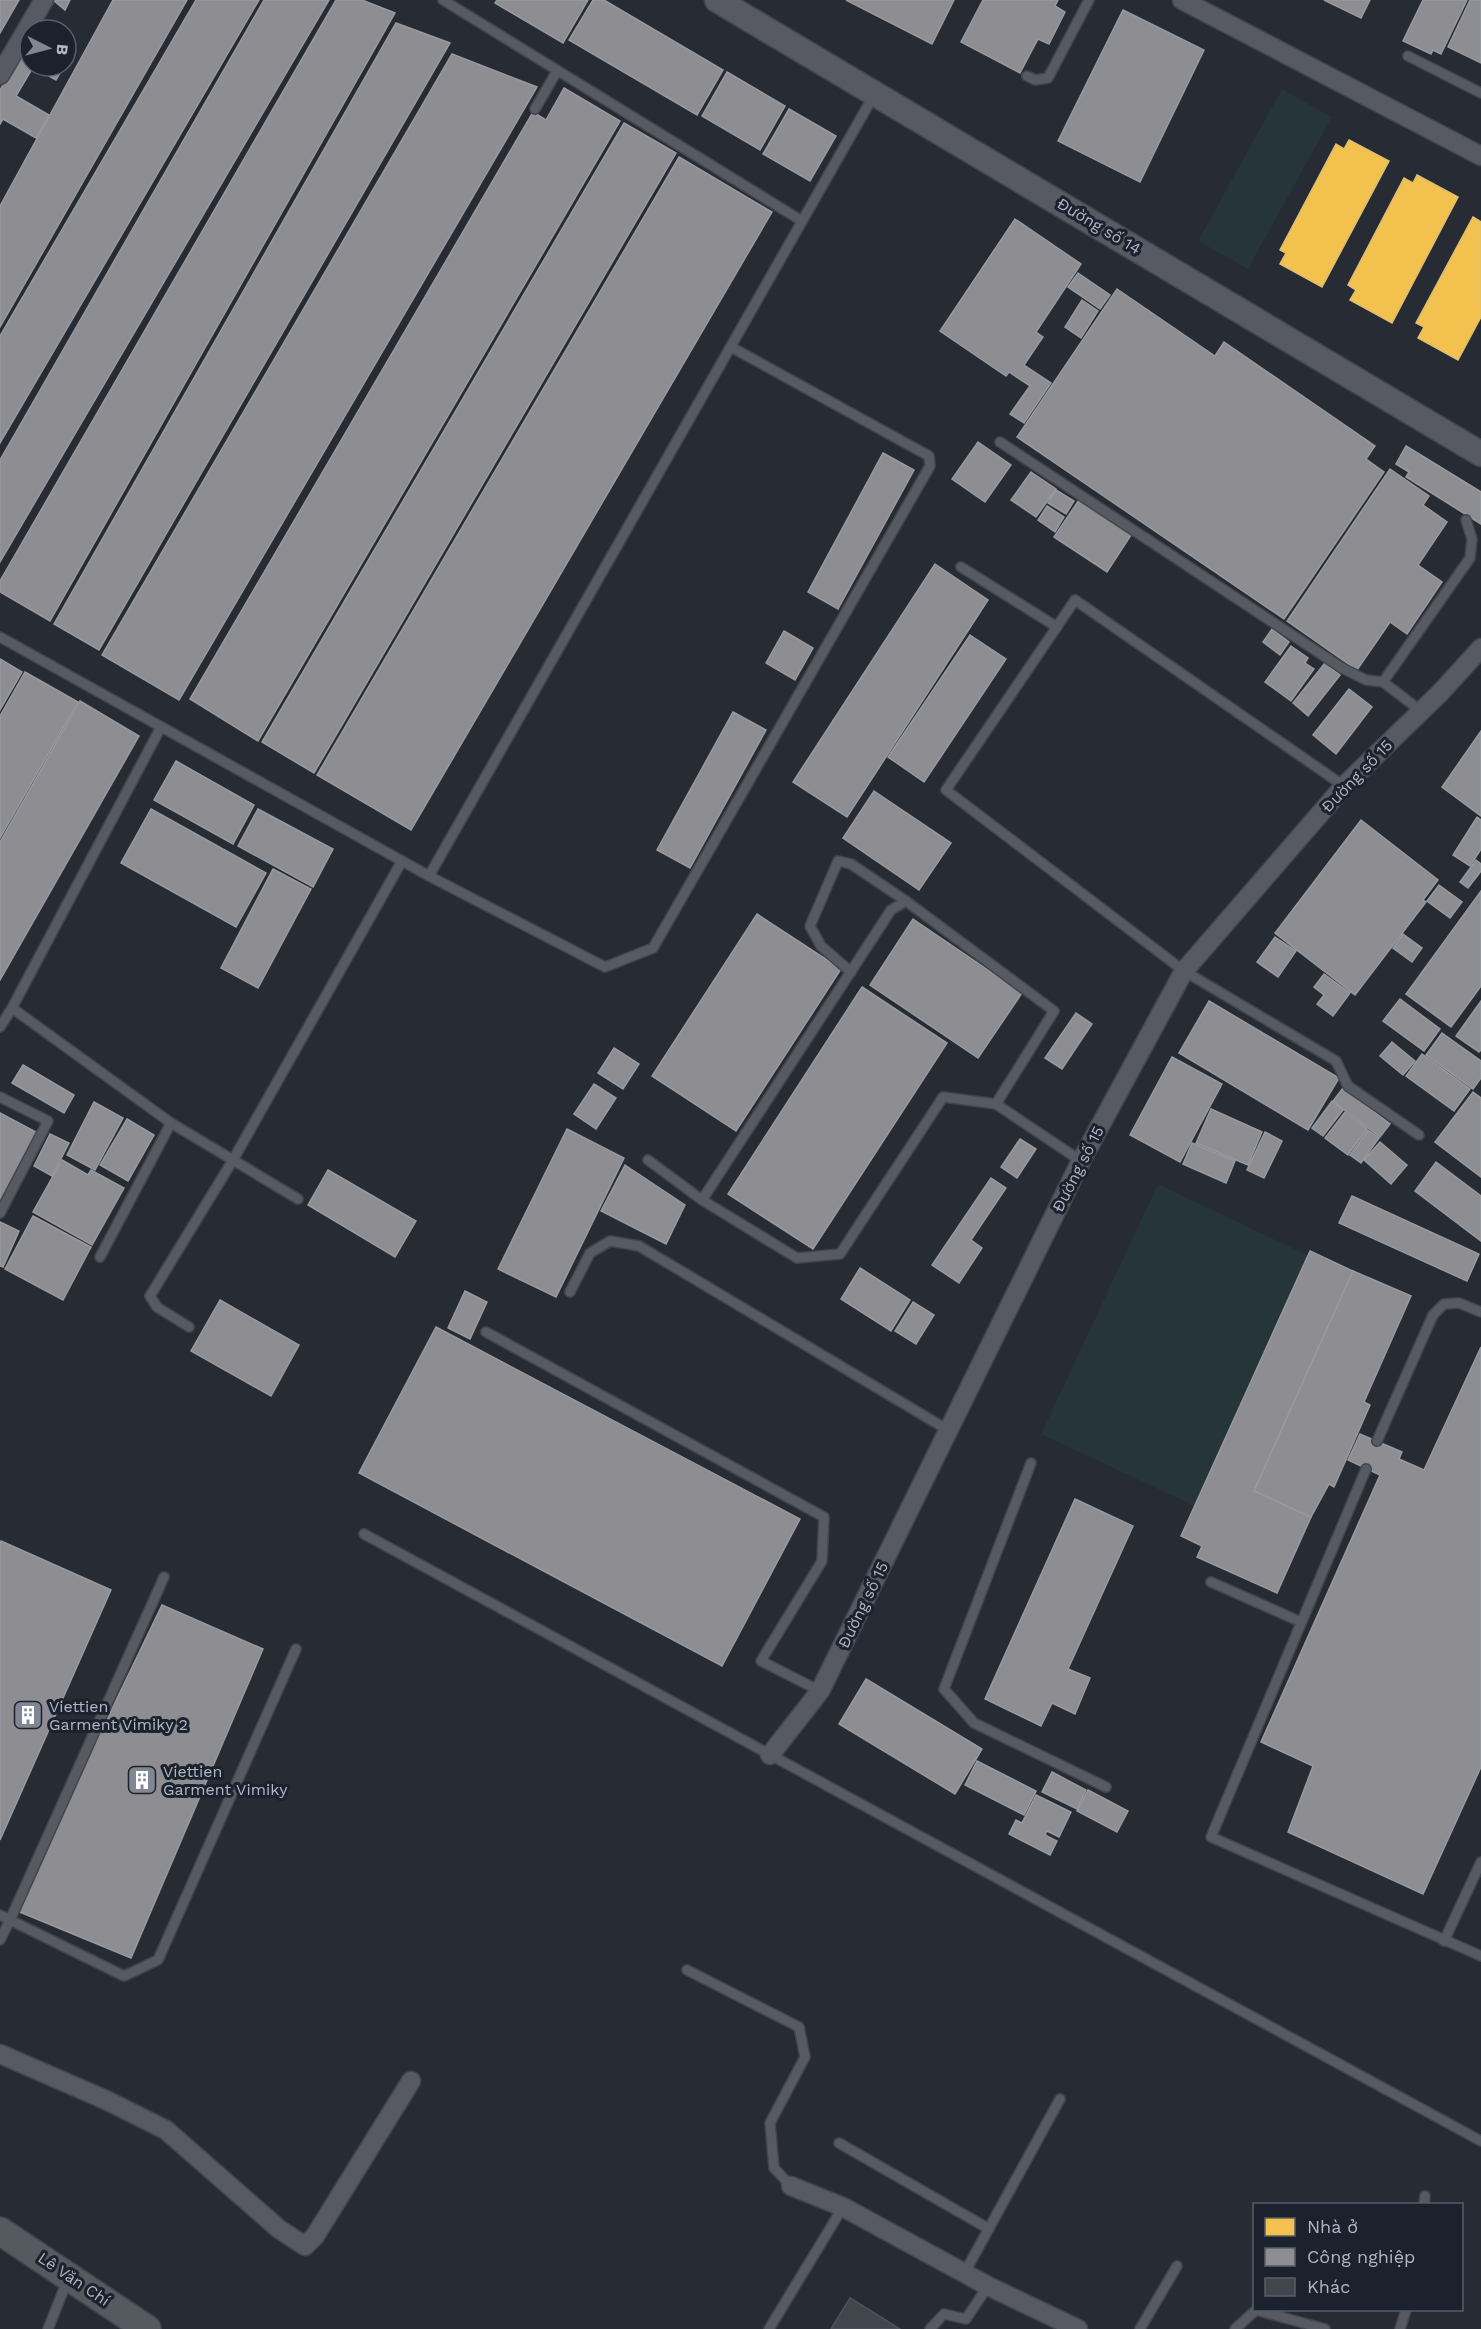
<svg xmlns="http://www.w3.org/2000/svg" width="1481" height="2329" viewBox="0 0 1481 2329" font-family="'Work Sans',sans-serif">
	<rect width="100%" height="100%" fill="#272b33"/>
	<g fill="#253539">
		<polygon points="1282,89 1332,117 1248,269 1198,241"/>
		<polygon points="1158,1184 1322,1262 1205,1511 1041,1434"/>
	</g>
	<g fill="#f2c14e" stroke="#debe72" stroke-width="1.5">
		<polygon points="1349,140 1389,161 1322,287 1280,264 1286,253 1280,250 1336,144 1344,149"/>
		<polygon points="1417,175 1458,197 1392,323 1350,300 1356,290 1348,285 1404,178 1413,183"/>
		<polygon points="1473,217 1481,222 1481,317 1458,360 1418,338 1424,327 1416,323"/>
	</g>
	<g fill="#8d8d92" stroke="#989aa1" stroke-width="1.5">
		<polygon points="0,0 19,0 0,33"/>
		<polygon points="53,0 70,0 65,10"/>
		<polygon points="113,0 187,0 0,327 0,206"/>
		<polygon points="196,0 259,0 0,443 0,336"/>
		<polygon points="264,0 329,0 0,562 0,460"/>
		<polygon points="336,0 362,0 395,13 50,621 0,592 0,581"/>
		<polygon points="497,0 588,0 563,43 495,3"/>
		<polygon points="593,0 604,0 723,70 697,115 569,40"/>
		<polygon points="846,0 954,0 932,44"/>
		<polygon points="983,0 1058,0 1055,6 1065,12 1049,44 1038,39 1020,73 961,42"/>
		<polygon points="1324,0 1370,0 1361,18"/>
		<polygon points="1423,0 1467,0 1441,54 1433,50 1431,54 1403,41"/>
		<polygon points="1470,0 1481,0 1481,63 1448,47"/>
		<polygon points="1123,10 1204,50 1140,182 1058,141"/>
		<polygon points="396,23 450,43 99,650 54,624"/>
		<polygon points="30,38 30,66 64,66 56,80 33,67 16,96 49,115 36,138 3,119 0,124 0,90"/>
		<polygon points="452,54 537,87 179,700 102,655"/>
		<polygon points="727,72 785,106 760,150 702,116"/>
		<polygon points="564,88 620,121 258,741 190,699 533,112 546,120"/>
		<polygon points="789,109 836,136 810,181 763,154"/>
		<polygon points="624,123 676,153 314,773 262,742"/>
		<polygon points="679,157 772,212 411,830 317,775"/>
		<polygon points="1015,219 1081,264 1036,332 1043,337 1024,365 1051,383 1024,423 1010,414 1030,386 1009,372 1006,376 940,331"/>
		<polygon points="1078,273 1110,295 1100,309 1068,287"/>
		<polygon points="1117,289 1215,356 1224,342 1375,446 1366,459 1384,472 1284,619 1017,437"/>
		<polygon points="1082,300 1098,311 1081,338 1065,327"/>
		<polygon points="978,442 1011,465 985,502 952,479"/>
		<polygon points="1406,446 1481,492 1481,524 1406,477 1409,472 1396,464"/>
		<polygon points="883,453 914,470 838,609 808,592"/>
		<polygon points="1390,469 1429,496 1423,505 1447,522 1418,565 1442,582 1407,634 1390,622 1357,670 1287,621"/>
		<polygon points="1031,472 1056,489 1036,517 1011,500"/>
		<polygon points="1056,490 1074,501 1066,514 1048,503"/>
		<polygon points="1079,500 1131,535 1107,572 1054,537"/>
		<polygon points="1047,506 1064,517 1055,532 1038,520"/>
		<polygon points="935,564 988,600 847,817 793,782"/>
		<polygon points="1272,629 1289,642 1280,655 1263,642"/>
		<polygon points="784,631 813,648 795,680 766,663"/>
		<polygon points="970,635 1006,659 924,782 888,757"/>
		<polygon points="1291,646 1308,658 1305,663 1314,669 1291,701 1265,682"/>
		<polygon points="0,659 22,672 0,710"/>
		<polygon points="1325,663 1340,675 1308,716 1293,703"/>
		<polygon points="25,672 78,702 0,838 0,716"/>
		<polygon points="1349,689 1372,707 1336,754 1313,735"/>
		<polygon points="80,701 139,736 0,980 0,842"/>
		<polygon points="733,712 766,730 690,868 657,850"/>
		<polygon points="1481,731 1481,816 1442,787"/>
		<polygon points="176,761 254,805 233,844 154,800"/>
		<polygon points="874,791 951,843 919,890 843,838"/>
		<polygon points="151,809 266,873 236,927 121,863"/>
		<polygon points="258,809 333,849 313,887 238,846"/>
		<polygon points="1477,817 1481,820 1481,849 1470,866 1453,855"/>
		<polygon points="1361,820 1438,880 1423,900 1426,902 1355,995 1275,933"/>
		<polygon points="1476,860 1481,864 1481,871 1468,888 1460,882"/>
		<polygon points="273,869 311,889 258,988 221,968"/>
		<polygon points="1439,885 1462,902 1450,918 1427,901"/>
		<polygon points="1481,891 1481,986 1451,1027 1406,994"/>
		<polygon points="757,914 841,969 736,1131 652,1076"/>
		<polygon points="913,919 1022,993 978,1058 870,985"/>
		<polygon points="1403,934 1422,948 1412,962 1393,948"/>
		<polygon points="1275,937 1296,951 1278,977 1257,962"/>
		<polygon points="1324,974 1350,993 1333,1016 1317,1004 1324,995 1314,987"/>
		<polygon points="862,987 947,1043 813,1249 728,1194"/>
		<polygon points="1400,999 1440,1029 1424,1051 1383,1021"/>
		<polygon points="1209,1001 1339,1078 1308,1130 1179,1053"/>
		<polygon points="1481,1001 1481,1050 1479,1052 1456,1036"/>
		<polygon points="1076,1013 1092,1024 1062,1069 1045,1058"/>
		<polygon points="1442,1033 1481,1061 1481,1078 1473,1089 1426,1055"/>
		<polygon points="1392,1042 1415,1061 1403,1075 1380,1056"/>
		<polygon points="614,1048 639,1064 623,1089 598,1073"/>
		<polygon points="1422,1054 1470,1089 1454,1111 1406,1076"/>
		<polygon points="1172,1057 1222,1084 1180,1162 1130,1135"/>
		<polygon points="23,1065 74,1095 64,1113 12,1083"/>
		<polygon points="594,1084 616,1098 596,1129 574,1114"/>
		<polygon points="1343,1088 1390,1124 1380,1137 1333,1101"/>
		<polygon points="1473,1092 1481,1098 1481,1177 1435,1142"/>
		<polygon points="1332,1101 1343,1110 1323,1136 1312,1128"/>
		<polygon points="94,1102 123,1118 95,1170 67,1155"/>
		<polygon points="1211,1109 1262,1132 1248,1165 1196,1143"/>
		<polygon points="1345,1112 1367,1129 1348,1155 1325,1138"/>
		<polygon points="0,1113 36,1132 0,1202"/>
		<polygon points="127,1119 154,1135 128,1181 100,1165"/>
		<polygon points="567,1129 624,1158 556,1297 498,1269"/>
		<polygon points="1368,1130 1379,1138 1361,1163 1350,1155"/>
		<polygon points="1265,1132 1282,1141 1264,1178 1247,1170"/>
		<polygon points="50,1134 69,1143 52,1176 34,1166"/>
		<polygon points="1020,1139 1036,1149 1017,1178 1001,1167"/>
		<polygon points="1380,1142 1407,1165 1391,1184 1364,1160"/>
		<polygon points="1192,1143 1235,1161 1226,1183 1183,1164"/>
		<polygon points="62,1160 88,1175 91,1170 124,1188 92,1245 33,1212"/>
		<polygon points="1436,1162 1481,1196 1481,1241 1415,1191"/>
		<polygon points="625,1165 685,1205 666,1244 601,1211"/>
		<polygon points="328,1170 416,1221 395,1257 308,1205"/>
		<polygon points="991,1178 1006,1188 971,1240 982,1248 959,1283 932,1265"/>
		<polygon points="1352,1196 1479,1254 1467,1281 1339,1223"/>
		<polygon points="33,1216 91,1247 63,1300 5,1269"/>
		<polygon points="0,1222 19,1231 3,1267 0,1266"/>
		<polygon points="1310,1251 1353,1271 1254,1491 1311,1517 1277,1593 1197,1557 1202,1546 1181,1536"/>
		<polygon points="860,1268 910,1300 891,1331 841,1299"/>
		<polygon points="1353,1271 1411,1296 1364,1402 1370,1405 1334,1487 1329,1484 1311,1517 1254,1491"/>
		<polygon points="465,1291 487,1302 470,1339 448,1328"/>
		<polygon points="220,1300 299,1345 271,1396 191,1351"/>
		<polygon points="913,1302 934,1315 916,1344 895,1331"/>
		<polygon points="436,1327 800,1519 722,1666 359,1473"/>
		<polygon points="1481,1347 1481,1767 1423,1894 1288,1832 1313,1766 1261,1742 1380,1475 1348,1460 1360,1434 1402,1452 1399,1459 1424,1470"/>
		<polygon points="1075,1499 1133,1526 1068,1669 1090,1678 1075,1714 1052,1703 1041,1726 985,1699"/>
		<polygon points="1,1541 111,1590 0,1840 0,1544"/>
		<polygon points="162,1605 263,1649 131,1958 15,1910"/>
		<polygon points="866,1679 982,1749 955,1794 839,1724"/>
		<polygon points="977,1761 1036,1791 1024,1815 965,1785"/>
		<polygon points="1052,1772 1086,1790 1077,1809 1042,1792"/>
		<polygon points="1088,1790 1128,1811 1117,1832 1077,1811"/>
		<polygon points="1036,1795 1071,1812 1059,1837 1047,1831 1045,1835 1057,1841 1050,1855 1009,1834 1016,1820 1022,1823"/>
	</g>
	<polygon fill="#41454c" stroke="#4f535b" stroke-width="1.5" points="850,2298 900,2329 831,2329"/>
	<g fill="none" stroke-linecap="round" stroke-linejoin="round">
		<g stroke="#42464c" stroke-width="12">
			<g id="service">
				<polyline points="443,0 802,221"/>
				<polyline points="1408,56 1481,93"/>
				<polyline points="1027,76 1035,80 1048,78 1089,0"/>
				<polyline points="535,109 557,71"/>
				<polyline points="1000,442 1342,668 1366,680 1383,682 1421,711"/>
				<polyline points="961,567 1057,627"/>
				<polyline points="0,637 429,876 605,967 653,948 930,466 929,456 731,347"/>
				<polyline points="1383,682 1470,558 1472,539 1466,520"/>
				<polyline points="161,727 12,1008 171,1123 298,1199"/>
				<polyline points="1344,786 1075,600 946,790 1184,971 1336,1061 1348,1086 1419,1135"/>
				<polyline points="429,876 874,95"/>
				<polyline points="851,972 821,946 810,926 838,861 851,864 906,901"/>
				<polyline points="0,1027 12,1008"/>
				<polyline points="0,1097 48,1121 0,1213"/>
				<polyline points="648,1160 702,1200 797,1258 840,1254 943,1097 996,1104 1081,1161"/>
				<polyline points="702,1200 891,910 906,901 1054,1011 996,1104"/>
				<polyline points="100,1257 171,1123"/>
				<polyline points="570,1292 590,1253 610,1241 639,1246 948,1430"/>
				<polyline points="189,1327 157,1307 150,1296 233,1160 402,861"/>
				<polyline points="486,1332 824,1517 822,1561 761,1661 820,1691"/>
				<polyline points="1377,1441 1433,1315 1444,1304 1459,1303 1481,1312"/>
				<polyline points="1031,1463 944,1689 974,1723 1106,1787"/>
				<polyline points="1366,1469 1211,1837 1481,1956"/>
				<polyline points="364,1534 1481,2141"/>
				<polyline points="164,1577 10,1920 124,1976 158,1960 296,1649"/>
				<polyline points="1211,1582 1301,1622"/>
				<polyline points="0,1915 10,1920 0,1940"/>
				<polyline points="1444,1941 1481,1862"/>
				<polyline points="687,1970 799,2027 805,2057 770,2123 774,2168 791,2186"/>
				<polyline points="839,2143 989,2229"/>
				<polyline points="1424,2204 1425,2196"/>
				<polyline points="965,2272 1060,2099"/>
				<polyline points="48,2329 67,2281"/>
				<polyline points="769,2329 843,2207"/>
				<polyline points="930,2329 944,2314 966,2319 988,2286"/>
				<polyline points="1140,2329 1177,2266"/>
				<polyline points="1235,2329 1256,2310 1325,2329"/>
				<polyline points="1400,2329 1406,2310"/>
			</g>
		</g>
		<g stroke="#42464c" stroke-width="21">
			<g id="minor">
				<polyline points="1182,0 1481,156"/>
				<polyline points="0,75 44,0"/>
				<polyline points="770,1755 820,1691 1081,1161 1184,971 1344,786 1440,693 1481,648"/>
				<polyline points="0,2054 106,2100 166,2130 279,2229 305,2246 315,2236 411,2081"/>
				<polyline points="791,2186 843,2207 988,2286 1078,2329"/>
			</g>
		</g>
		<g stroke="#42464c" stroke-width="27">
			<polyline id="tertiary" points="717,0 1481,454"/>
		</g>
		<g stroke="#42464c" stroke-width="30">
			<polyline id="secondary" points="0,2231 147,2329"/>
		</g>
		<use href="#service" stroke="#575a62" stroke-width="9"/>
		<use href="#minor" stroke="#575a62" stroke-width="18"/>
		<use href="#tertiary" stroke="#575a62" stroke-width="24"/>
		<use href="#secondary" stroke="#555960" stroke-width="27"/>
	</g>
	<defs>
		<g id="building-square" transform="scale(1.5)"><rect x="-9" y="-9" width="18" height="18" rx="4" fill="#808692" stroke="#1b212d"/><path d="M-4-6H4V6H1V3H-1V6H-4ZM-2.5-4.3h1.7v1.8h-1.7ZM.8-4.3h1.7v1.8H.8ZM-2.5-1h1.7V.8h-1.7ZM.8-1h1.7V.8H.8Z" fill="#fff"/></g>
	</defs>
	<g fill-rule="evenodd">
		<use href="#building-square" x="28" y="1715"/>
		<use href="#building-square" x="142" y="1780"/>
	</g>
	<g text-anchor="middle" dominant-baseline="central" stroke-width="6" stroke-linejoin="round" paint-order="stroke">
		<g font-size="16" fill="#b0b7c5" stroke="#1b212d">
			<text transform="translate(1099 226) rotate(31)">Đường số 14</text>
			<text transform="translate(1357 776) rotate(-46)">Đường số 15</text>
			<text transform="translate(1078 1169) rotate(-63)">Đường số 15</text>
			<text transform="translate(863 1605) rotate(-64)">Đường số 15</text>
			<text transform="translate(74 2279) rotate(34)">Lê Văn Chí</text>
		</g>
		<g font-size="16" fill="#b0b7c5" stroke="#1b212d" text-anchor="start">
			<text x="49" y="1706">Viettien<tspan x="49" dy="18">Garment Vimiky 2</tspan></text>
			<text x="163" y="1771">Viettien<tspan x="163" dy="18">Garment Vimiky</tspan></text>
		</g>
	</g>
	<rect x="1253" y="2203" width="210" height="108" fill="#1b212d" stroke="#575d6a" stroke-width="1.5"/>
	<rect x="1265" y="2218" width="30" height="18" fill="#f2c14e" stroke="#575d6a" stroke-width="1.5"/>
	<text x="1307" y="2233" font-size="18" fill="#b0b7c5">Nhà ở</text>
	<rect x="1265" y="2248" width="30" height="18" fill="#8d8d92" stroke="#575d6a" stroke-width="1.5"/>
	<text x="1307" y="2263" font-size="18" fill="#b0b7c5">Công nghiệp</text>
	<rect x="1265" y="2278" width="30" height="18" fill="#41454c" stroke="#575d6a" stroke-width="1.5"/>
	<text x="1307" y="2293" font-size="18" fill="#b0b7c5">Khác</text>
	<g transform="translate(48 48) rotate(96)"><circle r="28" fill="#1b212d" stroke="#575d6a" stroke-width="1.5"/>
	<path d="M0-4.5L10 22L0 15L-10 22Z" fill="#808692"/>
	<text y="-9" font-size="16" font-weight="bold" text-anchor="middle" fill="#b0b7c5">B</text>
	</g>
</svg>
